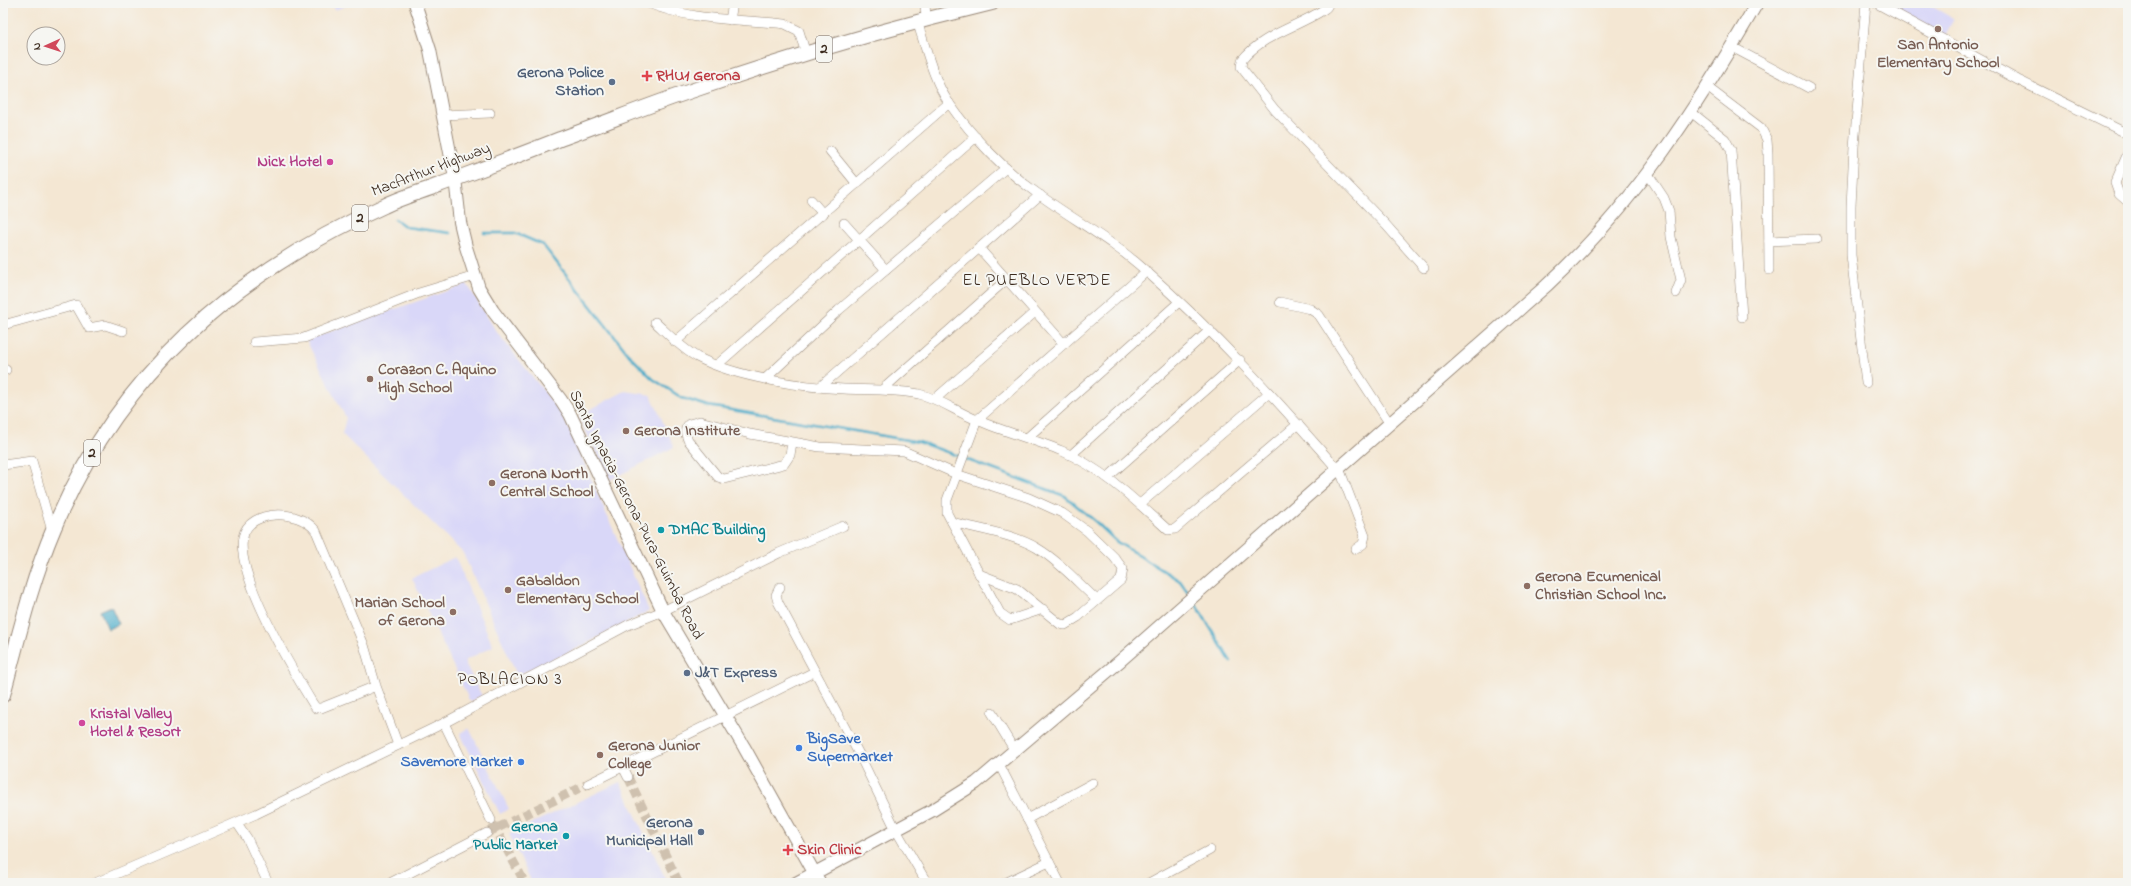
<svg xmlns="http://www.w3.org/2000/svg" width="2131" height="886" viewBox="0 0 2131 886" font-family="'Indie Flower',sans-serif">
	<rect width="100%" height="100%" fill="#f6f6f2"/>
	<filter id="ink" filterUnits="userSpaceOnUse"><feTurbulence type="fractalNoise" baseFrequency=".025" numOctaves="2"/><feDisplacementMap in="SourceGraphic" scale="8" xChannelSelector="R" yChannelSelector="G"/><feConvolveMatrix kernelMatrix="1 2 1 2 8 2 1 2 1" color-interpolation-filters="sRGB"/></filter>
	<filter id="wash" filterUnits="userSpaceOnUse"><feTurbulence type="fractalNoise" baseFrequency=".012" numOctaves="4" result="noise"/><feDisplacementMap in="SourceGraphic" scale="16" xChannelSelector="R" yChannelSelector="G"/><feGaussianBlur stdDeviation="0.9" result="paint"/><feColorMatrix in="noise" values="0 0 0 0 0 0 0 0 0 0 0 0 0 0 0 0 0 1.4 0 .05"/><feComposite in="paint" operator="in"/></filter>
	<g filter="url(#wash)">
		<rect width="100%" height="100%" fill="#f4e7d3"/>
		<g fill="#d9d7f8">
			<polygon points="332,3 353,3 335,10"/>
			<polygon points="1883,3 1926,3 1954,19 1943,39"/>
			<polygon points="467,284 496,331 563,415 649,611 564,655 517,675 463,553 342,434 346,418 306,340"/>
			<polygon points="625,391 651,395 674,447 610,480 578,416"/>
			<polygon points="455,557 493,646 464,661 482,696 470,702 412,578"/>
			<polygon points="469,728 509,809 500,814 460,733"/>
			<polygon points="620,782 666,880 659,883 532,883 509,834"/>
		</g>
		<polygon fill="#4aabc9" stroke="#426a74" points="111,606 119,624 108,629 100,611"/>
		<g fill="none" stroke-linecap="round" stroke-linejoin="round">
			<g stroke="#4aabc9" stroke-width="2.5">
				<polyline points="395,219 406,227 450,233"/>
				<polyline points="484,233 515,233 543,245 629,355 653,379 682,398 708,406 919,442 961,457"/>
				<polyline points="965,459 1065,496 1096,522 1117,542 1180,581 1190,595"/>
				<polyline points="1194,601 1231,662"/>
			</g>
		</g>
	</g>
	<g filter="url(#ink)">
		<g fill="none" stroke-linecap="round" stroke-linejoin="round">
			<g stroke="#cfc1af" stroke-width="9" stroke-dasharray="9 4.5" stroke-linecap="butt">
				<polyline points="628,777 679,883"/>
				<polyline points="493,824 525,883"/>
				<polyline points="487,833 588,784"/>
			</g>
			<g stroke="#988878" stroke-width="10">
				<g id="minor">
					<path d="M648 3C691 21 740 19 785 24L799 31 806 54"/>
					<polyline points="925,3 926,19"/>
					<path d="M1328 3C1328 7 1326 8 1323 10 1297 27 1262 35 1242 60L1241 67 1275 110 1386 225 1424 268"/>
					<polyline points="1876,3 2018,80 2128,134"/>
					<polyline points="730,20 733,3"/>
					<path d="M917 21C926 48 933 80 949 103 973 138 1006 172 1041 196 1076 221 1114 242 1146 271 1215 332 1277 400 1338 470"/>
					<polyline points="1732,47 1809,88"/>
					<polyline points="1707,87 1761,128 1767,140 1768,153 1769,270"/>
					<polyline points="1691,112 1725,139 1731,150 1742,317"/>
					<polyline points="442,115 490,113"/>
					<polyline points="830,151 857,184"/>
					<polyline points="1648,174 1664,198 1669,211 1671,237 1681,280 1676,293"/>
					<polyline points="811,200 823,214"/>
					<polyline points="2127,201 2119,194 2115,183 2128,153"/>
					<polyline points="844,223 886,270"/>
					<polyline points="1769,241 1817,239"/>
					<polyline points="979,248 1064,344"/>
					<polyline points="1280,302 1310,309 1319,315 1390,424"/>
					<path d="M655 322C669 335 681 348 697 357 735 377 801 387 844 389 869 390 894 389 919 394 940 399 957 412 977 420 1004 432 1034 439 1062 451 1103 469 1135 500 1168 530L1175 529 1298 424"/>
					<polyline points="3,325 76,305 89,328 105,325 123,331"/>
					<polyline points="254,342 304,338 419,293 475,276"/>
					<polyline points="675,342 949,103"/>
					<polyline points="717,365 976,137"/>
					<polyline points="3,368 6,370"/>
					<polyline points="766,378 839,310 1006,168"/>
					<polyline points="1866,383 1851,255 1851,206 1854,147 1866,3"/>
					<polyline points="820,387 1040,195"/>
					<polyline points="883,389 1007,279"/>
					<polyline points="935,399 1035,312"/>
					<polyline points="1028,437 1179,302"/>
					<path d="M792 442 790 455 784 464 724 479 718 477 688 440C685 434 684 429 689 424L700 421 750 434 820 447 904 451 956 474 1029 498 1062 513 1087 531 1114 557 1123 569 1121 580 1078 617 1065 625 1060 624 1017 589 979 574"/>
					<polyline points="1071,455 1210,330"/>
					<polyline points="3,465 32,461 52,531"/>
					<polyline points="1339,468 1365,536 1363,544 1356,549"/>
					<polyline points="1108,477 1240,360"/>
					<polyline points="1140,504 1269,393"/>
					<path d="M952 522C978 529 1014 534 1037 548 1059 561 1078 583 1097 600"/>
					<polyline points="780,587 776,595 778,602 859,754 896,830 927,883"/>
					<polyline points="1043,609 1010,620 1000,613 947,513 947,500 977,420 1147,271"/>
					<path d="M376 686 321 708H316L313 704C293 671 235 574 243 537 246 522 261 516 275 515 290 514 307 519 316 531L364 645 376 686 398 745"/>
					<polyline points="992,713 1015,751"/>
					<polyline points="444,723 491,820"/>
					<polyline points="999,764 1060,883"/>
					<polyline points="623,767 628,777"/>
					<polyline points="588,784 814,672"/>
					<polyline points="1027,819 1093,783"/>
					<polyline points="237,823 247,838 268,883"/>
					<polyline points="95,883 256,814 444,723 628,625 663,611 779,553 843,526"/>
					<polyline points="390,883 487,833"/>
					<polyline points="1005,883 1049,862"/>
					<polyline points="1149,883 1210,850"/>
				</g>
			</g>
			<g stroke="#988878" stroke-width="14">
				<g id="major">
					<polyline points="415,3 430,50 455,178 460,222 466,247 479,288 493,311 561,400 570,414 663,611 744,747 820,883"/>
					<path d="M796 883 933 810 976 783 1120 661 1546 286C1635 204 1697 107 1757 3"/>
				</g>
			</g>
			<g stroke="#988878" stroke-width="16">
				<path id="highway" d="M3 695C18 639 31 582 54 528 119 373 234 274 384 206 402 197 421 192 439 185 479 170 520 155 560 139 605 123 649 105 694 90 792 56 892 27 992 3"/>
			</g>
			<use href="#minor" stroke="#fff" stroke-width="9"/>
			<use href="#major" stroke="#fff" stroke-width="12"/>
			<use href="#highway" stroke="#fff" stroke-width="14"/>
		</g>
	</g>
	<g fill="#8d6e63" stroke="#f6f6f2" stroke-width="1.5">
		<circle cx="1938" cy="29" r="4"/>
		<circle cx="370" cy="379" r="4"/>
		<circle cx="626" cy="431" r="4"/>
		<circle cx="492" cy="483" r="4"/>
		<circle cx="1527" cy="586" r="4"/>
		<circle cx="508" cy="590" r="4"/>
		<circle cx="453" cy="612" r="4"/>
		<circle cx="600" cy="755" r="4"/>
	</g>
	<g fill="#e0444e" stroke="#f6f6f2" stroke-width="1.5">
		<path d="M645 70h4v4h4v4h-4v4h-4v-4h-4v-4h4z"/>
		<path d="M786 844h4v4h4v4h-4v4h-4v-4h-4v-4h4z"/>
	</g>
	<g fill="#5c6f8a" stroke="#f6f6f2" stroke-width="1.5">
		<circle cx="612" cy="82" r="4"/>
		<circle cx="687" cy="673" r="4"/>
		<circle cx="701" cy="832" r="4"/>
	</g>
	<g fill="#d1479c" stroke="#f6f6f2" stroke-width="1.5">
		<circle cx="330" cy="162" r="4"/>
		<circle cx="82" cy="723" r="4"/>
	</g>
	<g fill="#0f9aa8" stroke="#f6f6f2" stroke-width="1.5">
		<circle cx="661" cy="530" r="4"/>
		<circle cx="566" cy="836" r="4"/>
	</g>
	<g fill="#3f7fe0" stroke="#f6f6f2" stroke-width="1.5">
		<circle cx="799" cy="748" r="4"/>
		<circle cx="521" cy="762" r="4"/>
	</g>
	<g text-anchor="middle" dominant-baseline="central" stroke-width="4" stroke-linejoin="round" paint-order="stroke">
		<g fill="#f6f6f2" stroke="#73675e" stroke-width="1">
			<rect x="816" y="36" width="16" height="26" rx="3"/>
			<rect x="352" y="205" width="16" height="26" rx="3"/>
			<rect x="84" y="440" width="16" height="26" rx="3"/>
		</g>
		<g font-size="15" font-weight="bold" fill="#3b2a1e">
			<text x="824" y="49">2</text>
			<text x="360" y="218">2</text>
			<text x="92" y="453">2</text>
		</g>
		<g font-size="16" font-weight="bold" fill="#785e54" stroke="#f6f6f2" text-anchor="start">
			<text x="1938" y="45" text-anchor="middle">San Antonio<tspan x="1938" dy="18">Elementary School</tspan></text>
			<text x="378" y="370">Corazon C. Aquino<tspan x="378" dy="18">High School</tspan></text>
			<text x="634" y="431">Gerona Institute</text>
			<text x="500" y="474">Gerona North<tspan x="500" dy="18">Central School</tspan></text>
			<text x="1535" y="577">Gerona Ecumenical<tspan x="1535" dy="18">Christian School Inc.</tspan></text>
			<text x="516" y="581">Gabaldon<tspan x="516" dy="18">Elementary School</tspan></text>
			<text x="445" y="603" text-anchor="end">Marian School<tspan x="445" dy="18">of Gerona</tspan></text>
			<text x="608" y="746">Gerona Junior<tspan x="608" dy="18">College</tspan></text>
		</g>
		<g font-size="16" font-weight="bold" fill="#4e5e75" stroke="#f6f6f2" text-anchor="end">
			<text x="604" y="73">Gerona Police<tspan x="604" dy="18">Station</tspan></text>
			<text x="695" y="673" text-anchor="start">J&amp;T Express</text>
			<text x="693" y="823">Gerona<tspan x="693" dy="18">Municipal Hall</tspan></text>
		</g>
		<g font-size="16" font-weight="bold" fill="#be3a42" stroke="#f6f6f2" text-anchor="start">
			<text x="656" y="76">RHU1 Gerona</text>
			<text x="797" y="850">Skin Clinic</text>
		</g>
		<g font-size="16" font-weight="bold" fill="#b23c85" stroke="#f6f6f2" text-anchor="end">
			<text x="322" y="162">Nick Hotel</text>
			<text x="90" y="714" text-anchor="start">Kristal Valley<tspan x="90" dy="18">Hotel &amp; Resort</tspan></text>
		</g>
		<g font-size="16" fill="#3b2a1e" stroke="#f6f6f2">
			<text transform="translate(431 170) rotate(-21)">MacArthur Highway</text>
			<text transform="translate(636 515) rotate(63)">Santa Ignacia-Gerona-Pura-Guimba Road</text>
		</g>
		<g font-size="16" font-weight="bold" fill="#0d838f" stroke="#f6f6f2" text-anchor="start">
			<text x="669" y="530">DMAC Building</text>
			<text x="558" y="827" text-anchor="end">Gerona<tspan x="558" dy="18">Public Market</tspan></text>
		</g>
		<g font-size="16" font-weight="bold" fill="#366cbe" stroke="#f6f6f2" text-anchor="start">
			<text x="807" y="739">BigSave<tspan x="807" dy="18">Supermarket</tspan></text>
			<text x="513" y="762" text-anchor="end">Savemore Market</text>
		</g>
		<g font-size="17" letter-spacing="1" fill="#3b2a1e" stroke="#f6f6f2">
			<text x="1037" y="280">EL PUEBLO VERDE</text>
			<text x="510" y="679">POBLACION 3</text>
		</g>
	</g>
	<rect width="2131" height="886" fill="none" stroke="#f6f6f2" stroke-width="16"/>
	<g transform="translate(46 46) rotate(267)"><circle r="19" fill="#f6f6f2" stroke="#aba49d"/>
	<path d="M0-3L7 15L0 10L-7 15Z" fill="#d1495b"/>
	<text y="-6" font-size="11" font-weight="bold" text-anchor="middle" fill="#3b2a1e">N</text>
	</g>
</svg>
